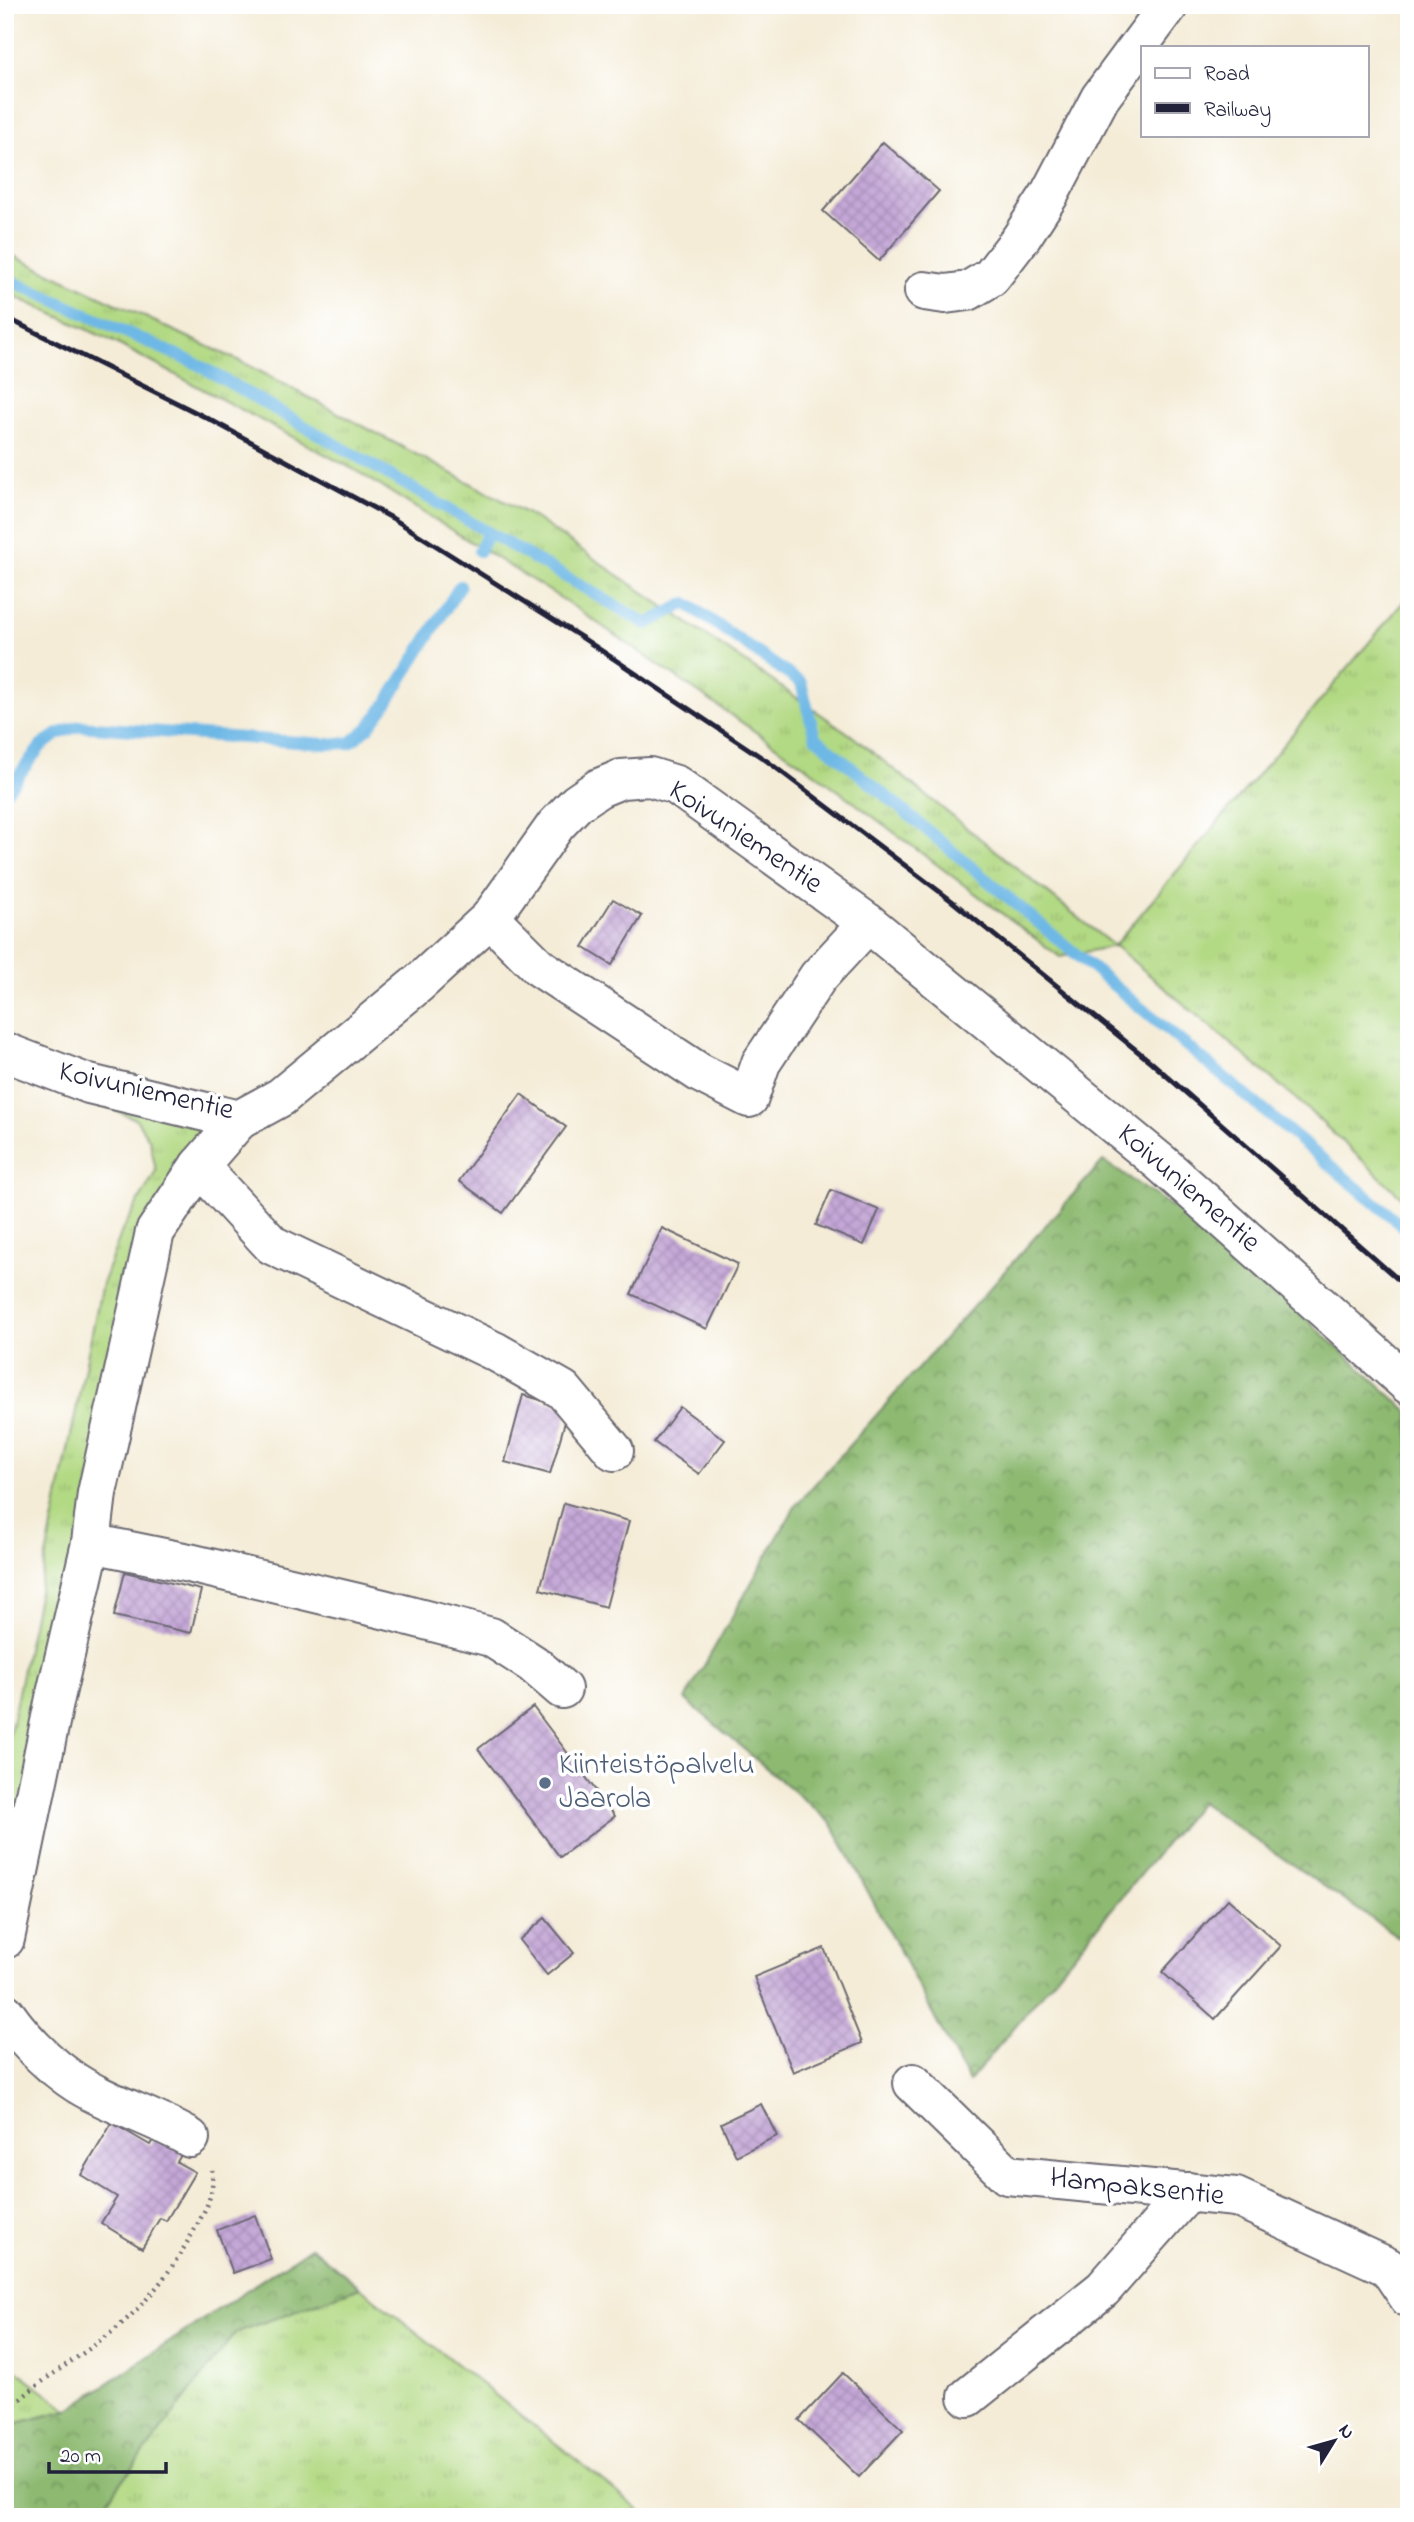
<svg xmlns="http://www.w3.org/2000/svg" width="1414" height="2522" viewBox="0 0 1414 2522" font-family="'Indie Flower',sans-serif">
	<defs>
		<pattern id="grass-tufts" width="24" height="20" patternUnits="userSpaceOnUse" patternTransform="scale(1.75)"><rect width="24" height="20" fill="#b2d983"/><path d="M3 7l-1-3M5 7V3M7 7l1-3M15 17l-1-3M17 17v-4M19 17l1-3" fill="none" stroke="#99ba72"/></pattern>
		<pattern id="forest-crowns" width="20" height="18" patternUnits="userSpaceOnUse" patternTransform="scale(1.75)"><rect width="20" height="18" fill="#8db971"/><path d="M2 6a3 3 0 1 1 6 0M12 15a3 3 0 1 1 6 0" fill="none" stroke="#73965e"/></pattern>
		<pattern id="building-cross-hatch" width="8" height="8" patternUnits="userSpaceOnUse" patternTransform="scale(1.75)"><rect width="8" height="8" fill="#c4a7d7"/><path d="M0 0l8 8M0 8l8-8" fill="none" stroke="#a88fb9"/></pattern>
	</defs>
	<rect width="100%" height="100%" fill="#fff"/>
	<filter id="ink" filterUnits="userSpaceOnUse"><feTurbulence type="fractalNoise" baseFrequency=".0143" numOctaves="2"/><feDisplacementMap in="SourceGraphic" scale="14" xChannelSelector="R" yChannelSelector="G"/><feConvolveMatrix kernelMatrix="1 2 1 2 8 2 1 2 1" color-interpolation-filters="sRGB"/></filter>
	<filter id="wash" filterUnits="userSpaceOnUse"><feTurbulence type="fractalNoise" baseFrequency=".00686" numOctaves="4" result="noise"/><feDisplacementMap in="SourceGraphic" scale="28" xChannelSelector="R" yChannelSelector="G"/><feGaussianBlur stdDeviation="1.57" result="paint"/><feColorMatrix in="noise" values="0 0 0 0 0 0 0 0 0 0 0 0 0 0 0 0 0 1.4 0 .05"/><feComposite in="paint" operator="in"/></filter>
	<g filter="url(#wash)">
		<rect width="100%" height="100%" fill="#f4ecd7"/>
		<g fill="url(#grass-tufts)" stroke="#6a7e5f" stroke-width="2">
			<polygon points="5,252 248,365 532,516 851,735 1114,946 1409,595 1409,1204 1302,1104 1115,946 1060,957 811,770 567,602 355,470 110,340 5,292"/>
			<polygon points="99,1103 211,1122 163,1200 5,1902 5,1756 102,1284 122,1231 156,1171 150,1141 136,1119"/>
			<polygon points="360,2287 643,2513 644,2517 95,2517 235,2333"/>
			<polygon points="5,2361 68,2410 6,2426 5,2432"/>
		</g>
		<g fill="url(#forest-crowns)" stroke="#586e56" stroke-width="2">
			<polygon points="1103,1161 1209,1231 1409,1412 1409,1944 1200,1802 969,2082 832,1824 685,1699 796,1505"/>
			<polygon points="311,2247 360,2287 235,2333 95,2517 5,2517 6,2426 68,2410"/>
		</g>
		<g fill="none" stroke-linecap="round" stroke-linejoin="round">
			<g stroke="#6eb8e6" stroke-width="12">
				<polyline points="5,278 197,364 647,624 686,603 801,683 815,737 1409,1231"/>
				<polyline points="479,551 488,533"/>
				<polyline points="5,793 41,746 58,734 79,726 325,744 350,743 368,728 387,703 460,586"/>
			</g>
		</g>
		<g id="blocks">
			<g fill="url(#building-cross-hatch)">
				<polygon points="883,142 939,191 879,261 823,211"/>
				<polygon points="613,899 642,916 612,965 583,947"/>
				<polygon points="521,1094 566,1127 503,1213 459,1181"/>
				<polygon points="831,1190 879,1210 864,1245 816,1225"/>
				<polygon points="662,1228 738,1264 707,1329 631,1294"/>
				<polygon points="523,1395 569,1408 550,1474 505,1462"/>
				<polygon points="680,1407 725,1440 699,1474 654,1442"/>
				<polygon points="564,1503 629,1521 606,1607 540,1589"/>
				<polygon points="125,1572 201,1590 191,1633 114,1616"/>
				<polygon points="533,1707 615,1816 560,1857 478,1749"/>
				<polygon points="1228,1899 1281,1946 1215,2019 1162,1972"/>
				<polygon points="545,1918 574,1953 547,1975 519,1940"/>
				<polygon points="824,1948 862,2043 793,2072 754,1977"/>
				<polygon points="761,2104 777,2136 736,2156 721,2123"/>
				<polygon points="112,2123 150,2145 155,2137 182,2153 177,2162 195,2172 166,2221 160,2218 142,2248 101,2223 117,2197 81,2175"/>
				<polygon points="255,2215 271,2259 233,2273 217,2230"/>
				<polygon points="843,2373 903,2430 859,2477 799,2420"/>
			</g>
		</g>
	</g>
	<g filter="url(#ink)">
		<use href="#blocks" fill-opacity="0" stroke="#6c6972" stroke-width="2"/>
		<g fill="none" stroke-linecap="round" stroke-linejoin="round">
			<g stroke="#6c6972" stroke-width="42">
				<g id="minor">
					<polyline points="924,291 945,294 968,291 991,277 1021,238 1049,195 1100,98 1169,5"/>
					<polyline points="490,918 539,967 700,1073 749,1098 761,1063 818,977 868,923"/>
					<polyline points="5,1052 89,1084 239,1120 281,1097 419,983 490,918 556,825 577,803 599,788 621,779 650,777 676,785 868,923 1161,1163 1409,1385"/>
					<polyline points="199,1166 272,1245 496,1352 563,1390 614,1451"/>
					<polyline points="91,1543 189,1563 383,1609 491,1637 533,1664 562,1689"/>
					<polyline points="5,1939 55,1698 91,1543 97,1493 155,1232 199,1166 239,1120"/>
					<path d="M5 2013C23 2039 44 2060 69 2078 105 2104 152 2115 190 2138"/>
					<polyline points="913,2083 1007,2175 1236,2197 1388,2267 1409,2298"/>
					<polyline points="968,2397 1103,2289 1188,2192"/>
				</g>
			</g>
			<path stroke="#6c6972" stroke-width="4.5" stroke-dasharray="2 5" stroke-linecap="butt" d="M5 2414C41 2376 89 2354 127 2319 154 2294 174 2266 192 2234 204 2212 215 2196 212 2170"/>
			<use href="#minor" stroke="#fff" stroke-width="38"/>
			<polyline stroke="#22223b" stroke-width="5" points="5,317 207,418 392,518 584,639 767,761 952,901 1151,1062 1409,1289"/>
		</g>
	</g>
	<circle fill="#5c6f8a" stroke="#fff" stroke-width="2.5" cx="545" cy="1783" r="7"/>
	<g text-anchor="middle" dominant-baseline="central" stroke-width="7" stroke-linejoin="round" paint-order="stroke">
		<g font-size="30" fill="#22223b" stroke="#fff">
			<text transform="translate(745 838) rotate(34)">Koivuniementie</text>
			<text transform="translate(146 1092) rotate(13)">Koivuniementie</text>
			<text transform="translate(1188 1189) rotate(41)">Koivuniementie</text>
			<text transform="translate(1137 2188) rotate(6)">Hampaksentie</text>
		</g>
		<g font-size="30" fill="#4e5e75" stroke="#fff" text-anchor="start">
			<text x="559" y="1766">Kiinteistöpalvelu<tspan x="559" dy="34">Jaarola</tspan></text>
		</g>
	</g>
	<rect width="1414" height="2522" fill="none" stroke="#fff" stroke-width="28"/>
	<rect x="1141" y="46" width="228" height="91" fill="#ffffff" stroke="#a7a7b1" stroke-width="2"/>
	<rect x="1155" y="68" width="35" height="10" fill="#ffffff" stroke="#a7a7b1" stroke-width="2"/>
	<text x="1204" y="80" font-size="21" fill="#22223b">Road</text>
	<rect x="1155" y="103" width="35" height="10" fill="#22223b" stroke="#a7a7b1" stroke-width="2"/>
	<text x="1204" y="116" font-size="21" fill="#22223b">Railway</text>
	<g transform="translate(1334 2441) rotate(53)" stroke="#ffffff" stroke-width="5" paint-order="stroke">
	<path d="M0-5L12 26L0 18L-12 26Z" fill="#22223b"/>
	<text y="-10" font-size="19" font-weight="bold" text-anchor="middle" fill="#22223b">N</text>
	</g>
	<path d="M49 2462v10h117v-10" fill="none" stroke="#22223b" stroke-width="3.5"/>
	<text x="60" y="2462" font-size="21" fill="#22223b" stroke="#ffffff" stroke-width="5" paint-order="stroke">20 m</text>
</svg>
